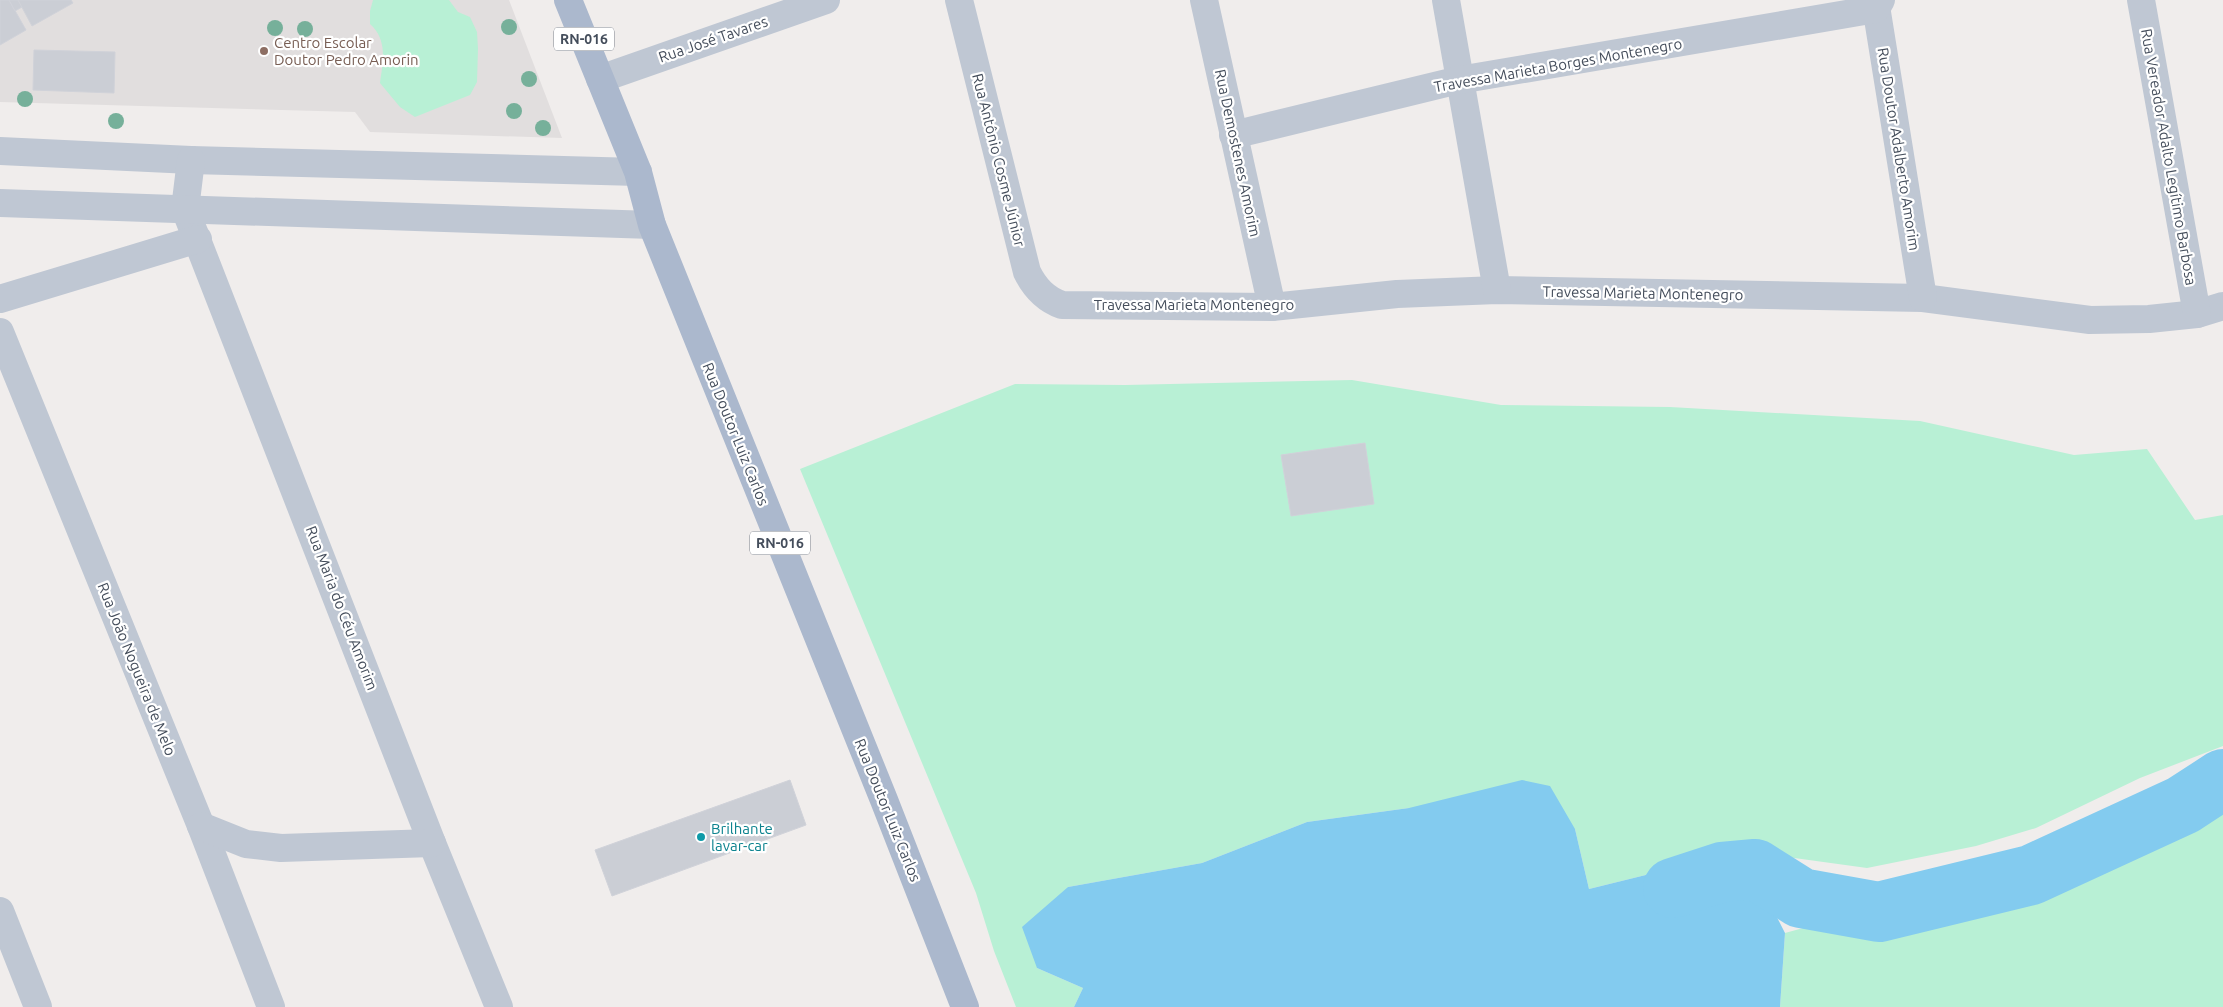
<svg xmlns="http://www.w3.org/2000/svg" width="2223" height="1007" viewBox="0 0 2223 1007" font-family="Ubuntu,sans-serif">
	<rect width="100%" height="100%" fill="#f0edec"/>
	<polygon fill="#e1dede" points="0,0 509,0 562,138 370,132 355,112 0,102"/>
	<g fill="#b8f0d5">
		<path d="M373 0H449L458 12 470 17 477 32 478 49 477 82 470 95 415 117 400 107 380 83C383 62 388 40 370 24V11Z"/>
		<polygon points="1352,380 1501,405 1670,407 1920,421 2074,455 2147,449 2195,520 2223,515 2223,746 2140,778 2036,828 1976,846 1867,868 1743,851 1589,889 1575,829 1409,808 1307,822 1202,863 1068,887 1037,968 1083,988 1074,1007 1016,1007 994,951 976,893 800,469 1015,384 1125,385"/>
		<polygon points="2223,810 2223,1007 1780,1007 1785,933 1825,922 1916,931 1993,909 2096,875"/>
	</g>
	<polygon fill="#83cbef" points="1522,780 1550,786 1575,829 1589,889 1743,851 1785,933 1780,1007 1074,1007 1083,988 1037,968 1022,927 1068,887 1202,863 1307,822 1409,808"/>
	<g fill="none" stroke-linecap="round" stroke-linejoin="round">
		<polyline stroke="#83cbef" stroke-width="60" points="1673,888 1722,872 1755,869 1801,898 1879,912 2031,875 2183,805 2223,779"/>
	</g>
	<g fill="#cbced5" stroke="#d0d2d9">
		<polygon points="0,0 9,0 26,30 0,45"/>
		<polygon points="9,0 18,0 22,7 15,11"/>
		<polygon points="18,0 71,0 73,3 32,26"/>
		<polygon points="34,50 115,52 114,93 33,90"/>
		<polygon points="1365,443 1374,504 1291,516 1281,455"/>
		<polygon points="790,780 806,825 612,896 595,850"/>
	</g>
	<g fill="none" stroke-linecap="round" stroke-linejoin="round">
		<g stroke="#bfc7d3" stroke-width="28">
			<path d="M959 0 1027 272C1035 288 1045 299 1062 305L1272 307 1397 294 1497 290 1923 298 2090 320 2149 319 2197 314 2223 306"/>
			<polyline points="1204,0 1272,307"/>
			<polyline points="1446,0 1497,290"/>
			<polyline points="1875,0 1923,298"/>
			<polyline points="2141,0 2197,314"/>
			<polyline points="600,79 826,0"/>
			<polyline points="1233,135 1459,80 1876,9 1881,0"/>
			<polyline points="0,151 191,160 638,172"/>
			<polyline points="191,160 185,209 432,843 499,1007"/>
			<polyline points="0,203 652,225"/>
			<polyline points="0,299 198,239"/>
			<polyline points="0,332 201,826 271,1007"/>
			<polyline points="201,826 246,844 281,848 432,843"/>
			<polyline points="0,911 38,1007"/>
		</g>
		<polyline stroke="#abb8cd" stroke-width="28" points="568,0 638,172 652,225 884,800 965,1007"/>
	</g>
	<g fill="#76b09a">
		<circle cx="509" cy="27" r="8"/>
		<circle cx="275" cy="28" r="8"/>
		<circle cx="305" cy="29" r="8"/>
		<circle cx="529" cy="79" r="8"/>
		<circle cx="25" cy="99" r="8"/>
		<circle cx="514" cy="111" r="8"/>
		<circle cx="116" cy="121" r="8"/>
		<circle cx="543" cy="128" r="8"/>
	</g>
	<circle fill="#8d6e63" stroke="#fff" stroke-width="2" cx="264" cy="51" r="5"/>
	<circle fill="#0f9aa8" stroke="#fff" stroke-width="2" cx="701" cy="837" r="5"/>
	<g text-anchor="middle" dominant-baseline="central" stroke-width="4.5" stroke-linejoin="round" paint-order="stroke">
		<g fill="#fff" stroke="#7c828c" stroke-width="1">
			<rect x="554" y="27.5" width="60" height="23" rx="4"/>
			<rect x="750" y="531.5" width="60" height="23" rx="4"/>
		</g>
		<g font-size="14" font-weight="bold" fill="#444d5b">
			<text x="584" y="39">RN-016</text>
			<text x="780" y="543">RN-016</text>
		</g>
		<g font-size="15" fill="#444d5b" stroke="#fff">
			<text transform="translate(713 39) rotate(-19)">Rua José Tavares</text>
			<text transform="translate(1558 65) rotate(-10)">Travessa Marieta Borges Montenegro</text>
			<text transform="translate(1899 149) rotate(81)">Rua Doutor Adalberto Amorim</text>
			<text transform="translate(1238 153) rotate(78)">Rua Demostenes Amorim</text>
			<text transform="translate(2169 157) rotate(80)">Rua Vereador Adalto Legítimo Barbosa</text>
			<text transform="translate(999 160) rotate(76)">Rua Antônio Cosme Júnior</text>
			<text transform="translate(1643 293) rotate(1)">Travessa Marieta Montenegro</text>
			<text x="1194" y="304">Travessa Marieta Montenegro</text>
			<text transform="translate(736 434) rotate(68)">Rua Doutor Luiz Carlos</text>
			<text transform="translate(342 608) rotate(69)">Rua Maria do Céu Amorim</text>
			<text transform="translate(137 669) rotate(68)">Rua João Nogueira de Melo</text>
			<text transform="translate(888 810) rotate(68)">Rua Doutor Luiz Carlos</text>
		</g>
		<g font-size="15" fill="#785e54" stroke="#fff" text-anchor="start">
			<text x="274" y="42">Centro Escolar<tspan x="274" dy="17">Doutor Pedro Amorin</tspan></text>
		</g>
		<g font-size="15" fill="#0d838f" stroke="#fff" text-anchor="start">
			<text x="711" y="828">Brilhante<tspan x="711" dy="17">lavar-car</tspan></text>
		</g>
	</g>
</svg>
